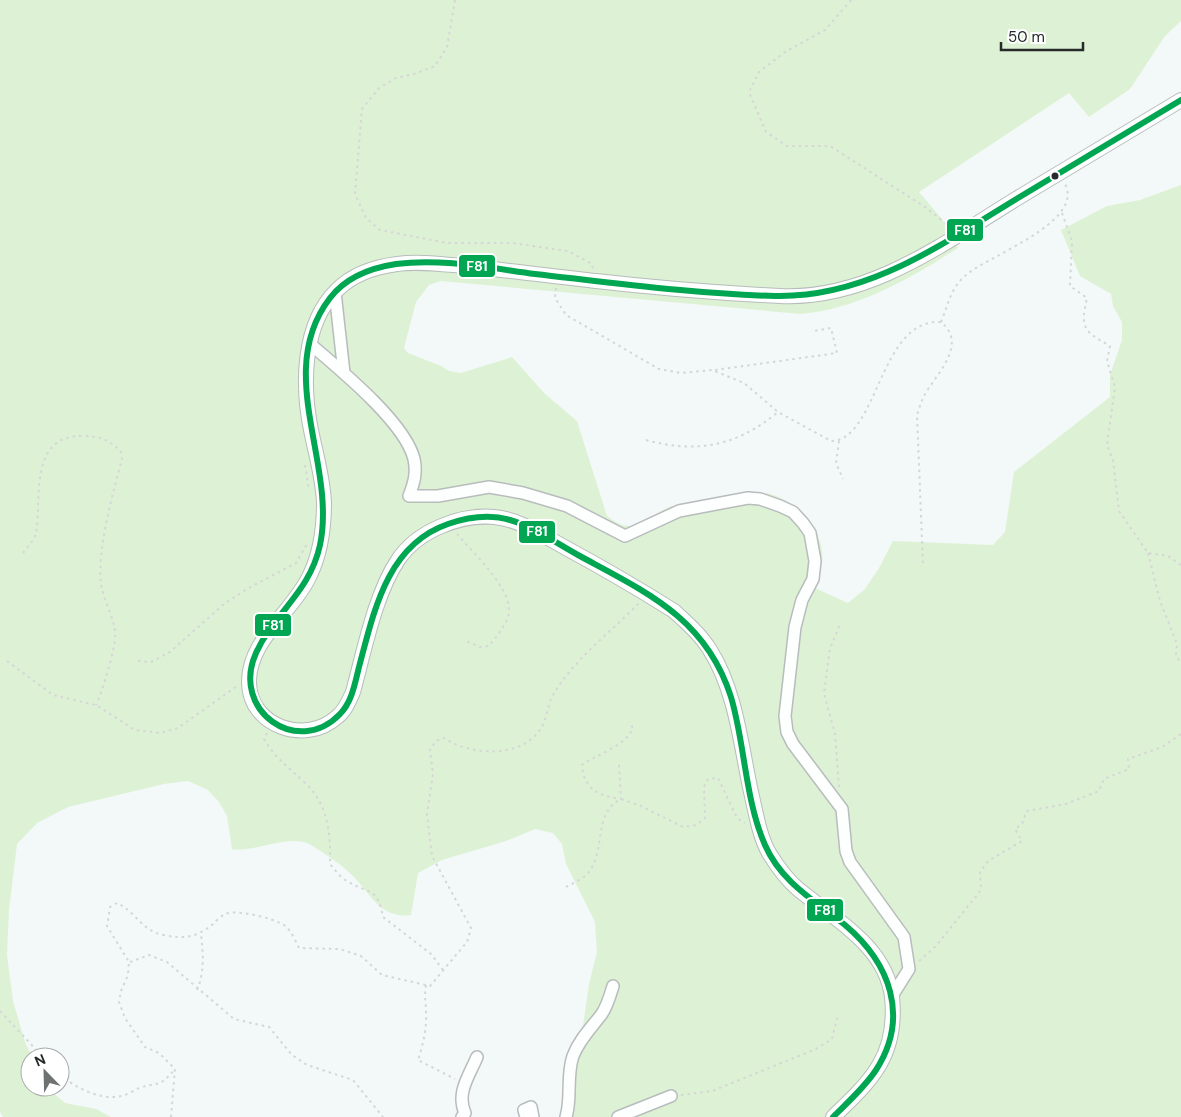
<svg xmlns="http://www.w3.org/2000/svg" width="1181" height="1117" viewBox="0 0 1181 1117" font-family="'DM Sans',sans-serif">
	<rect width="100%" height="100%" fill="#f3f8f8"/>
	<path fill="#ddf2d5" d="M0 0H1181V21L1165 36 1130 89 1089 117 1069 93 919 192 942 219 958 248C911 278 858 309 801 314L441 281 429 285 416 302 404 348 408 353 441 366 449 371 461 373 512 357 545 394 577 421 607 516C614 521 622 527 631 526 646 523 658 511 672 506 683 502 694 502 705 500 737 493 764 484 792 505 799 511 806 515 811 523 826 547 825 562 815 588L848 603 865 589 879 568 893 541 993 545 1005 532 1014 472 1110 397V375L1122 340V322L1113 306 1111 294 1080 276 1061 230 1107 206 1140 200 1181 185V1117H566L567 1085 580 1047 589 984 597 952 595 922 566 864 562 844 553 833 535 829 506 841 442 860 418 873 411 915C379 919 371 893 351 874 339 863 325 854 311 845 289 833 255 853 232 849L227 816 219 802 208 790 188 781 164 784 68 807 37 823 17 844 9 910 7 955 13 1001 25 1042 32 1057H30V1087H46L65 1103 96 1109 111 1117H3L0 1112Z"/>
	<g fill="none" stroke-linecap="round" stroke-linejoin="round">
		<g stroke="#b8bcbc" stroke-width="14">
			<g id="minor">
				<polyline points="335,292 344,373"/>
				<path d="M309 343C338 368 405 422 414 459 417 473 414 483 409 496H438L489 487 523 493 567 506 625 536 679 511 748 498 760 499 780 506 793 512 803 523 810 533 815 561 813 579 802 600 795 627 785 716 787 732 793 744 842 809 846 851 850 862 904 937 909 969 892 996"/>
				<path d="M462 1117 465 1113C456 1093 469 1076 477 1057"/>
				<polyline points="526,1117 524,1110 531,1107 533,1117"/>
				<path d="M566 1117C572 1097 566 1076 573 1056 579 1040 591 1028 601 1015 607 1007 610 996 613 986"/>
				<polyline points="618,1117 671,1096"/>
			</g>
		</g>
		<g stroke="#b8bcbc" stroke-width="16">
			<path id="major" d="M833 1117C872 1080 898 1055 892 997 886 946 833 918 798 889 786 879 777 866 769 853 759 835 756 813 751 792 741 746 736 691 710 650 701 635 687 623 674 611 639 589 603 568 566 548 544 536 519 519 494 517 460 514 417 531 398 560 375 594 364 652 353 692 349 701 345 711 337 717 306 745 250 727 249 683 248 640 293 612 310 575 321 552 324 528 324 503 323 478 316 455 311 430 302 386 302 324 337 290 353 274 374 267 397 264 418 261 441 264 463 266 507 270 551 276 596 281 657 288 719 293 780 296 869 300 944 243 1016 199 1071 166 1126 133 1181 100"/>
		</g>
		<g stroke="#d5d6d6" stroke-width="2" stroke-dasharray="2.5 4" stroke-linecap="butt">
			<polyline points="455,0 447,47 435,66 414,74 396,78 379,88 362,109 355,194 366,218 380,230 447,243 512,243 568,251 592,264 593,269"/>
			<polyline points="851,0 825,30 785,52 759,72 749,92 766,132 787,146 830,146 925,207 949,226"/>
			<path d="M1062 213 1072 241 1070 286 1087 298C1080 329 1084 331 1110 346L1107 361 1115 387 1107 445 1113 460 1119 511 1148 553 1168 556 1181 565"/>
			<path d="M556 288 555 298 566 315 659 369 681 373 712 370 744 383 778 412 831 441C878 441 879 318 941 322 969 345 935 375 924 396 921 402 919 409 917 415L923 565"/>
			<path d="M941 322C948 305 951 287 966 275 988 256 1085 222 1065 184"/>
			<polyline points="715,370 837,353 831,328 814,331"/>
			<path d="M646 440C697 454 737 446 778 412"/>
			<polyline points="839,441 836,463 843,479"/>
			<polyline points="305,465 309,490"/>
			<path d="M457 534C472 552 512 588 509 613 507 625 496 637 489 646L480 647 466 641"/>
			<path d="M23 553C27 548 34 540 36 534 42 498 28 434 84 436 100 436 110 440 121 452L122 459C113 492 97 550 101 583 103 600 115 618 115 635 116 648 102 692 96 705"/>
			<polyline points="1148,553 1160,601 1177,644 1176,655 1181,664"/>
			<polyline points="7,661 53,695 96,705 135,730 160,733 178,728 237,686"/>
			<polyline points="138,661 151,662 170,652 224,604 247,589 296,563 307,544"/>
			<path d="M267 733 264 739C276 759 287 766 304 782 328 803 331 834 330 864 335 870 341 878 347 881 370 895 377 886 383 917L431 954 443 970"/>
			<path d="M619 765 621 799C599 796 584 790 582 765 597 754 626 746 633 728L629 722"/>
			<polyline points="839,787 835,734 824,693 830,649 841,622"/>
			<path d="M566 887C573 883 584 879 589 872 606 849 593 813 621 799L641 806 683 827 696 825 705 818 704 787 708 779 718 778 737 818 745 823"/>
			<polyline points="919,961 936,946 981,890 980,872 988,861 1022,841 1015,829 1022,824 1027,811 1066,804 1099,791 1104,779 1129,769 1128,759 1162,747 1181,734"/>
			<polyline points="130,962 149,955 167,962 234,1019 269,1027 292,1055 307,1065 353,1080 383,1117"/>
			<path d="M426 985C424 996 426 1002 426 1013 427 1028 423 1045 418 1060L455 1079"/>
			<path d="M197 990C205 971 203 954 201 934"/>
			<polyline points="0,1011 43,1057"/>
			<path d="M60 1074C73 1087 101 1101 121 1096 127 1095 133 1091 139 1088 160 1081 158 1089 175 1069"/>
			<polyline points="681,1095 712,1091 816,1049 832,1039 837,1018"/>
			<path d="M171 1117 175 1069 159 1053 145 1047 125 1018 119 1002 121 991 128 975 129 962 107 926 110 907 117 903C135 911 142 931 163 935 184 939 196 938 213 924 216 921 221 916 225 914 238 909 272 918 284 925 291 930 295 940 299 948L340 949 361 956 382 975 430 986 467 942 471 928 432 856 427 814 433 774 430 750 436 741 444 738C469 755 519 759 539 731 546 723 547 709 551 699 556 689 564 678 571 670 591 646 617 626 639 603"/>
		</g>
		<use href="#minor" stroke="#fdfefe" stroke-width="11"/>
		<use href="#major" stroke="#fdfefe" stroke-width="14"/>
		<g stroke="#fff" stroke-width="10">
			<path id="bus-1" d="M833 1117C848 1102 864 1088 876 1070 910 1017 890 963 845 925 815 901 781 882 765 845 745 800 745 744 731 697 706 618 646 592 578 555 556 543 534 527 510 520 490 514 468 517 448 524 387 545 374 611 359 667 355 683 352 702 340 714 298 758 230 711 256 653 274 613 310 592 320 545 337 464 273 372 330 298 346 277 370 268 396 264 441 258 490 268 535 274 614 283 695 294 775 296 868 298 942 244 1018 198 1072 165 1127 133 1181 100"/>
		</g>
		<use href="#bus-1" stroke="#00a651" stroke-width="6"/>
	</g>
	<circle fill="#262a2a" stroke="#fff" stroke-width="2" cx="1055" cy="176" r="4.5"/>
	<g stroke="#fff" stroke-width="2">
		<rect x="946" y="218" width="38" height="24" rx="5" fill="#00a651"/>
		<rect x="458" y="254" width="38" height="24" rx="5" fill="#00a651"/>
		<rect x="518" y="520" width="38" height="24" rx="5" fill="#00a651"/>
		<rect x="254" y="613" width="38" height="24" rx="5" fill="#00a651"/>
		<rect x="806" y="898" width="38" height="24" rx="5" fill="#00a651"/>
	</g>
	<g font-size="14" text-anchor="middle" font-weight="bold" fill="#fff">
		<text x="965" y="235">F81</text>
		<text x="477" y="271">F81</text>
		<text x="537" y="536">F81</text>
		<text x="273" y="630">F81</text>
		<text x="825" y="915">F81</text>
	</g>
	<g transform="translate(45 1072) rotate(337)"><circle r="24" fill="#ffffff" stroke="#a8aaaa"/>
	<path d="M0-4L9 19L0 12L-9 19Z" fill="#6e7272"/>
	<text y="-8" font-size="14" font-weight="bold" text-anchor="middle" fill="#262a2a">N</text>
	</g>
	<path d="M1001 42v8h82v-8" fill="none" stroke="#262a2a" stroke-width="2.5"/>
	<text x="1008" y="42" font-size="15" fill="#262a2a" stroke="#ffffff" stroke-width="4" paint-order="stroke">50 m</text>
</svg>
